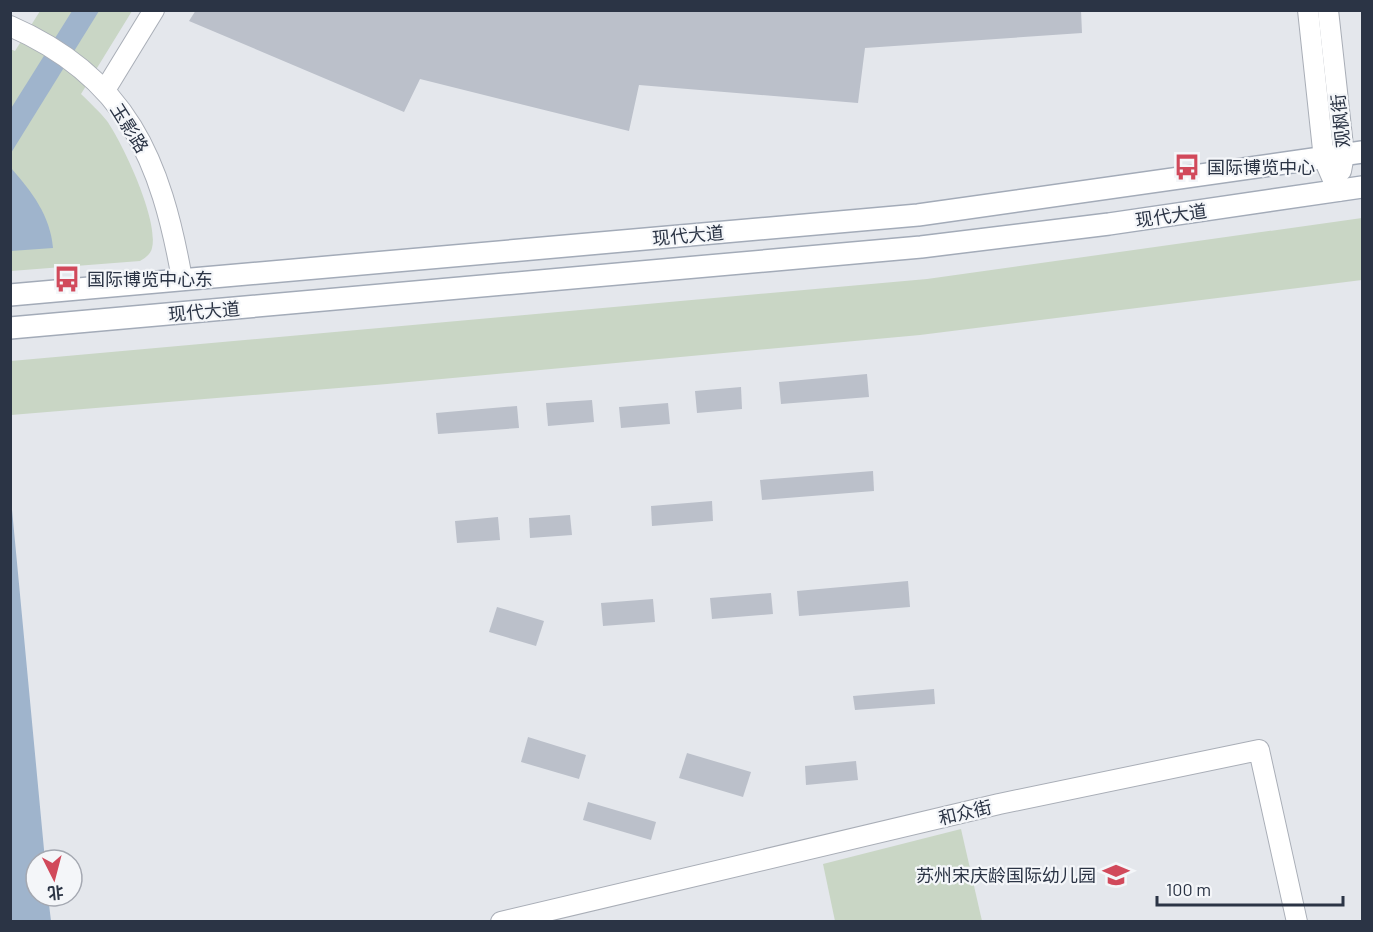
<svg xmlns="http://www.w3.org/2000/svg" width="1373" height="932" viewBox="0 0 1373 932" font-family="Barlow,'Noto Sans SC',sans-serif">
	<rect width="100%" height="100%" fill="#e4e7ec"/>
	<g fill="#c9d6c5">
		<path d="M40 11H132L81 94C90 103 99 111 107 121 123 144 159 220 152 248 151 254 145 258 140 261L11 271 10 49 15 51Z"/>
		<polygon points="1362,218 1362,280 920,335 387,384 11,415 11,361 927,279"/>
		<polygon points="961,829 982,921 835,921 823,864"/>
	</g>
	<g fill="#9fb4cc">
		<polygon points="72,11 99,11 11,153 10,110"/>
		<path d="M11 168C32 192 50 215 53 248L11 251Z"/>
		<polygon points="11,499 45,860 36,860 36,896 48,896 51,921 12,921"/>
	</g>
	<g fill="#bbc0ca">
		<polygon points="196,10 1081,10 1082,33 865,48 858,103 639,85 629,131 420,79 404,112 189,21"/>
		<polygon points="867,374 869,397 781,404 779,382"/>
		<polygon points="741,387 742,409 697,413 695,391"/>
		<polygon points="592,400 594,422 548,426 546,403"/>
		<polygon points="668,403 670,424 621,428 619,407"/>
		<polygon points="517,406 519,428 438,434 436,413"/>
		<polygon points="873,471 874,491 762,500 760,480"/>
		<polygon points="712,501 713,521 652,526 651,506"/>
		<polygon points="570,515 572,535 530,538 529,518"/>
		<polygon points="498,517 500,540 457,543 455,521"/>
		<polygon points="908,581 910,607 799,616 797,591"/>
		<polygon points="771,593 773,614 712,619 710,598"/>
		<polygon points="653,599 655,622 603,626 601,603"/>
		<polygon points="497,607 544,621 536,646 489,632"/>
		<polygon points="934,689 935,704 855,710 853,696"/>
		<polygon points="528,737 586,755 579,779 521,762"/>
		<polygon points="687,753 751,772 743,797 679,778"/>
		<polygon points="856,761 858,780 806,785 805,766"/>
		<polygon points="588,802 656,822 651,840 583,820"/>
	</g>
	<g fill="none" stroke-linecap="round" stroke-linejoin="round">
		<g stroke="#a9aeb7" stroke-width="22">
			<g id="secondary">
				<polyline points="1308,10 1324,159 1338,191"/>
				<polyline points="1328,10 1344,155 1341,171"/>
				<path d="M10 26C127 77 161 160 182 279"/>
				<polyline points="105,90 154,10"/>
				<polyline points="501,922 999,804 1259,750 1297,922"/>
			</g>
		</g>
		<g stroke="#a3abb8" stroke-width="24">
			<g id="primary">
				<polyline points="10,295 918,215 1362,152"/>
				<polyline points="10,328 921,247 1109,224 1362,187"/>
			</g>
		</g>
		<use href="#secondary" stroke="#fff" stroke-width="20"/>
		<use href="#primary" stroke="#fff" stroke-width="21"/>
	</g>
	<defs>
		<g id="bus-bare" transform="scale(2.07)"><path d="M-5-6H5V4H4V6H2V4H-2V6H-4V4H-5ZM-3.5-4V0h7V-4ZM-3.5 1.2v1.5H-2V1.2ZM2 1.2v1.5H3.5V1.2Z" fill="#d1495b" stroke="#f4f6f9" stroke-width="2.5" paint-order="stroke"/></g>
		<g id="school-bare" transform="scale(2.07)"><path d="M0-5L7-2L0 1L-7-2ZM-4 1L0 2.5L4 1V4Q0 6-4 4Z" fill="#d1495b" stroke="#f4f6f9" stroke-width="2.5" paint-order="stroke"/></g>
	</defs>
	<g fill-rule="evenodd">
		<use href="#bus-bare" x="1187" y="167"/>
		<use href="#bus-bare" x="67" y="279"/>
		<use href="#school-bare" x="1116" y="875"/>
	</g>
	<g text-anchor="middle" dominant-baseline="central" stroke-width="4.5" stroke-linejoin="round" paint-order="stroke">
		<g font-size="18" fill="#2b3445" stroke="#f4f6f9">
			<text transform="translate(1340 121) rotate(-96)">观枫街</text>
			<text transform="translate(130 128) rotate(58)">玉影路</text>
			<text transform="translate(1171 215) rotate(-8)">现代大道</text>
			<text transform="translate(688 235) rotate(-5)">现代大道</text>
			<text transform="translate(204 311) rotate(-5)">现代大道</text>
			<text transform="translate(965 812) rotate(-13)">和众街</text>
		</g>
		<g font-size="18" fill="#2b3445" stroke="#f4f6f9" text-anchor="start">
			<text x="1207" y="167">国际博览中心</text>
			<text x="87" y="279">国际博览中心东</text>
			<text x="1096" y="875" text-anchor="end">苏州宋庆龄国际幼儿园</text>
		</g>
	</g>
	<rect width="1373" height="932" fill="none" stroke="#2b3445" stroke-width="24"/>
	<g transform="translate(54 878) rotate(174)"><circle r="28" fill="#f4f6f9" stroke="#a4a8b1" stroke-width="1.5"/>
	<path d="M0-4.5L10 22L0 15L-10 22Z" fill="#d1495b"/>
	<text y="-9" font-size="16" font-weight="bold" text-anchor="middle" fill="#2b3445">北</text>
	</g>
	<path d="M1157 896v9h186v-9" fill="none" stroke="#2b3445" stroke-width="3"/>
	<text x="1166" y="896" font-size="18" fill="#2b3445" stroke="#f4f6f9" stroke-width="4.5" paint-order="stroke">100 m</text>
</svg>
